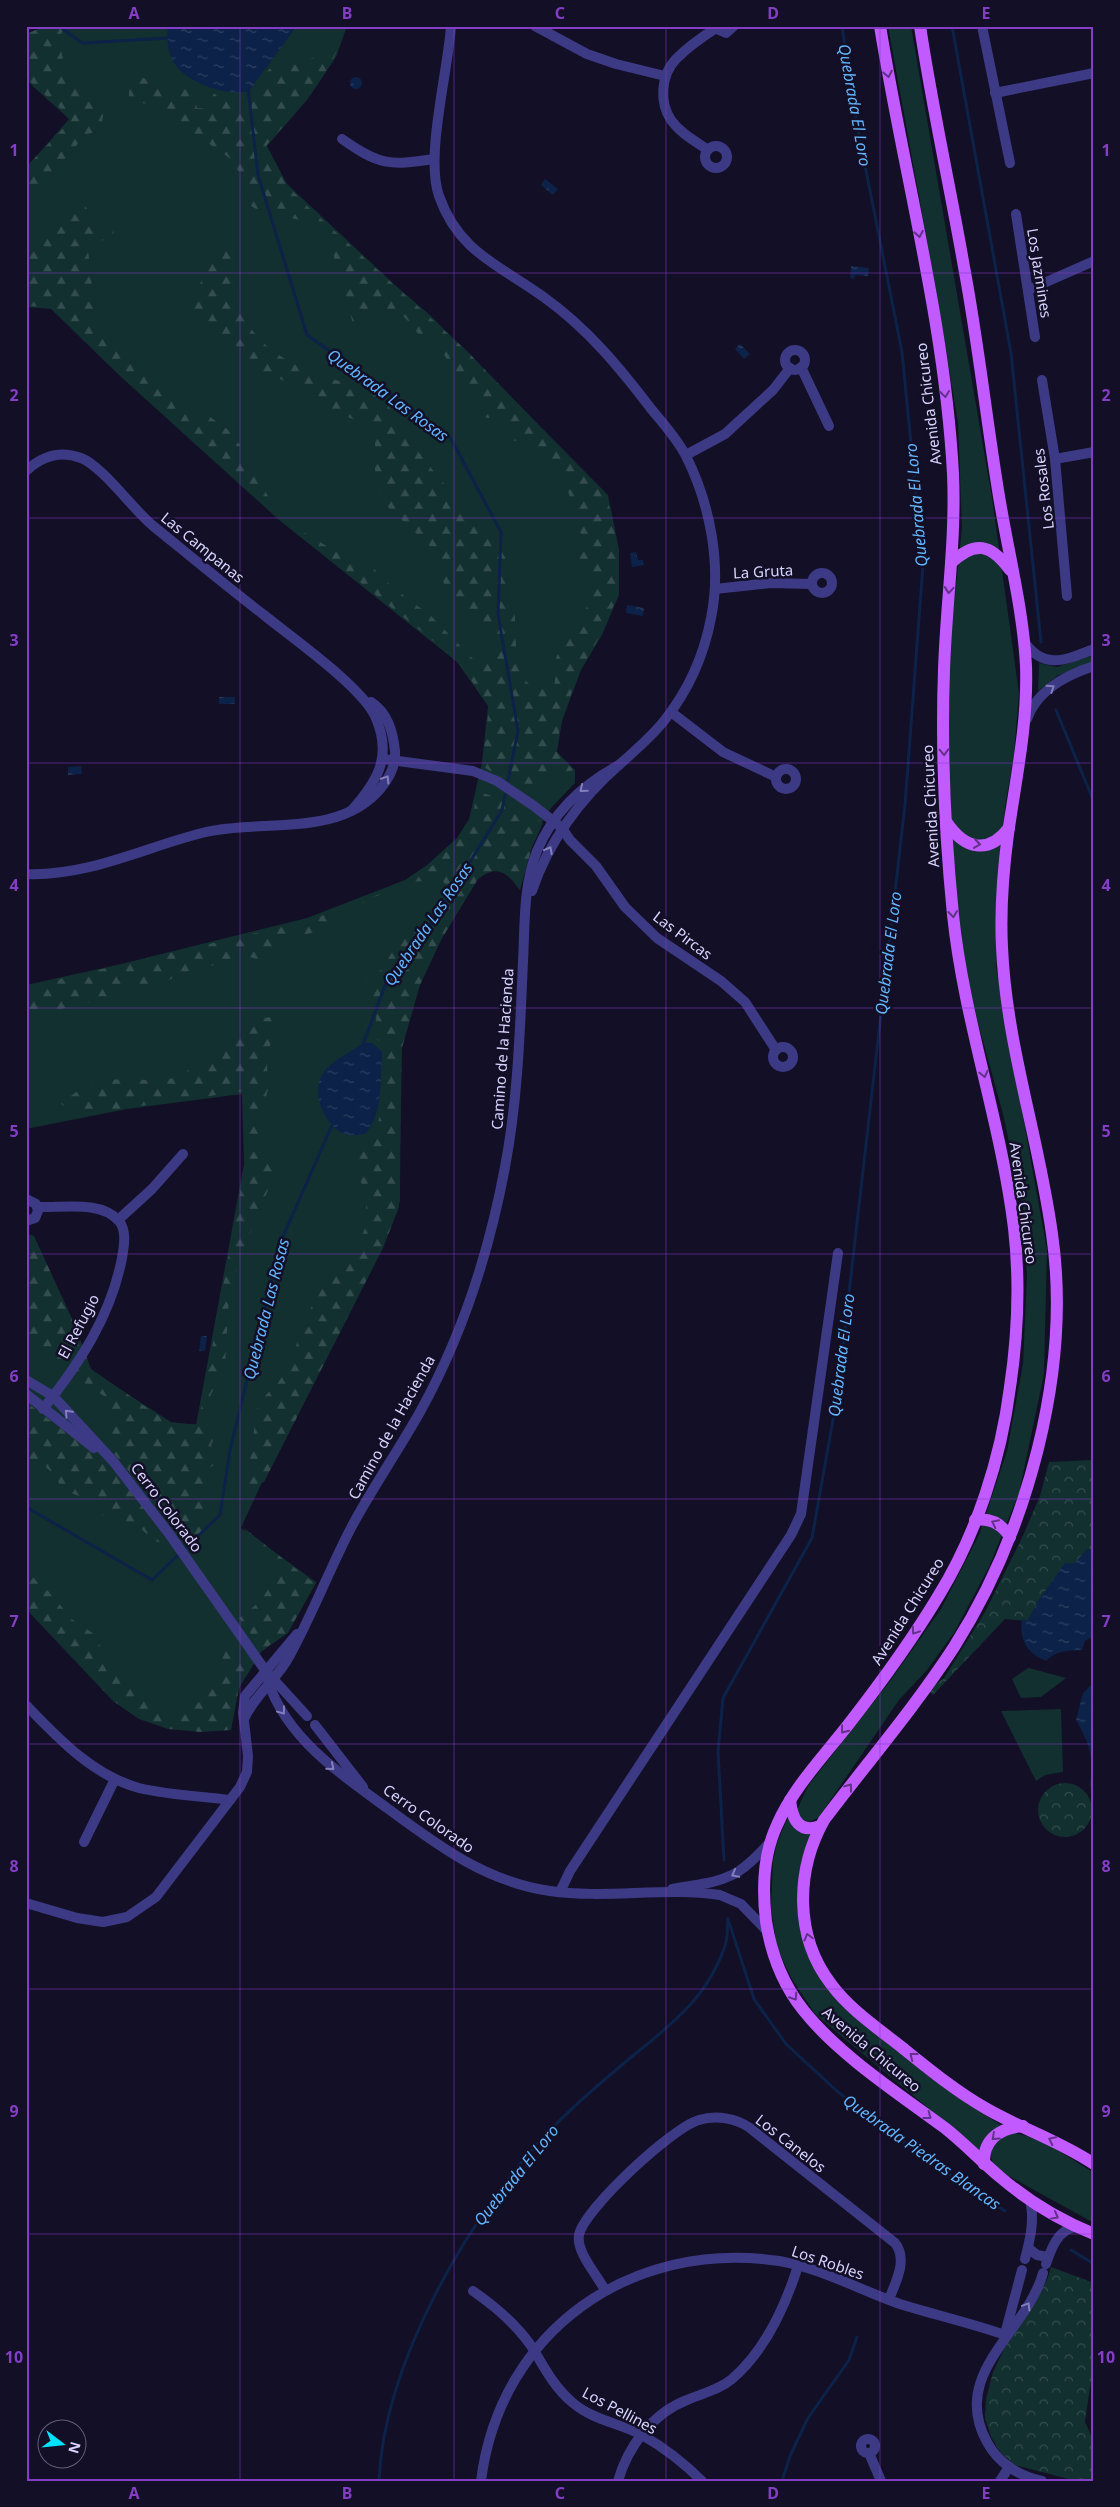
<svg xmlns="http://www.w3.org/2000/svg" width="1120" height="2507" viewBox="0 0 1120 2507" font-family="'Noto Sans',sans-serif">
	<defs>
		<pattern id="forest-firs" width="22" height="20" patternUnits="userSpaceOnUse" patternTransform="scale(1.25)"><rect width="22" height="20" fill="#12302f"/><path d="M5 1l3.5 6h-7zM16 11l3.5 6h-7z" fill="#344d4e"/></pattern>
		<pattern id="park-crowns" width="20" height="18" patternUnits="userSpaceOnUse" patternTransform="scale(1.25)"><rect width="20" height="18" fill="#12302f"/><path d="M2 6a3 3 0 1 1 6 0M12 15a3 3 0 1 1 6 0" fill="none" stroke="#344d4e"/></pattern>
		<pattern id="water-ripples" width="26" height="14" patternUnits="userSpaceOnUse" patternTransform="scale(1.25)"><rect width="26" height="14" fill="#0c2248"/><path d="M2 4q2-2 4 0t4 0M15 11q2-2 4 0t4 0" fill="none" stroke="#2f4163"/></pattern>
	</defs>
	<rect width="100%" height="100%" fill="#130f26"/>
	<g fill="#12302f">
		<path d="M48 26H347L336 57 307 100 267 146 287 184 395 285 431 316 608 495 619 549V595L602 635 581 670 562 721 557 752 575 770V783L551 808 530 842 518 883 519 889C506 869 498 864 477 878L442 937 414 998 401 1044 400 1201 382 1248 263 1480 241 1528 316 1582 288 1633 262 1651 239 1688 230 1729 198 1732 92 1676 26 1608V1236L89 1369 171 1422 196 1425 244 1164 242 1094 127 1109 26 1129V985L121 964 307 918 405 880 427 865 457 838 469 819 482 762 488 706 457 662 279 520 120 376 51 309 26 307V168L69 119 26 80V37Z"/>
		<polygon points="888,26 911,26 992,498 1019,693 1014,754 1005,807 996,967 1047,1250 1044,1374 1019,1493 989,1567 954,1633 927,1670 899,1700 819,1817 810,1822 802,1820 797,1810 808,1786 890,1681 941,1609 979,1535 1007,1451 1023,1364 1027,1276 1023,1207 1003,1114 967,983 955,884 949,771 949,653 962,528 958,423 936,290"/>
		<polygon points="1094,655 1094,661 1057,676 1038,691 1039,663 1057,667"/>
		<polygon points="1028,1668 1029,1668 1066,1678 1041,1697 1021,1698 1012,1679"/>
		<polygon points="1061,1709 1063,1772 1045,1775 1036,1781 1001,1711"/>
		<polygon points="788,1817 810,1835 798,1883 817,1973 968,2104 1001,2125 987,2135 980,2151 815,2014 792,1979 777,1948 771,1907 773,1861 777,1843"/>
		<path d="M1010 2133C1035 2133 1072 2159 1094 2173V2223L998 2170 993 2165 991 2156 992 2148 997 2141Z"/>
	</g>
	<g fill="url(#forest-firs)">
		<path d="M45 26H63C55 62 72 91 106 102L100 131 87 134 71 151 51 178 26 191V167L72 119 26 78V34Z"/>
		<path d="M340 43C325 83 293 115 266 146L285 183 306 205 467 351 607 496 618 549 619 593 601 634 581 669 561 720 556 751 573 770 564 773 552 771 536 776 529 793 482 766 489 706 458 661 270 510 100 356 52 307 26 306V260L49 226 81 201 97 221 114 228 113 237 110 241 99 240 87 247 91 269 92 298 98 321 112 340 152 373 162 385 171 401 181 407 210 417 227 429 240 445 247 463 277 510 291 524 341 555 367 562 391 586 431 616 478 664 491 659 495 653 494 643 477 626 466 609 451 600 445 588 436 552 387 506 375 483V439L369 429 362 423 316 404 287 382 235 360 212 334 196 324C185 302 200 284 211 265 215 257 218 251 226 246L237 250C237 259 232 270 233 279 238 336 282 364 332 379 350 385 370 386 384 400 391 407 394 420 401 429 428 464 454 499 486 529 491 534 498 540 502 546 510 559 504 576 507 590 508 596 513 602 514 608 518 634 508 698 553 688 558 678 551 669 556 658 564 640 598 603 591 582 589 575 580 571 577 564L585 541C572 520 574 500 563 479 555 463 538 451 525 440L512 441 506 436 509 418 500 414 489 418 482 417 477 396 462 382 431 335H419C404 314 397 306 370 313L362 324H353L340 275 330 245 316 231 300 220 259 211 248 204 244 193 242 176 228 157 155 106 129 100C127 65 151 80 169 87 180 91 181 85 195 94L197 108H211L213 94C222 94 231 100 239 99 255 98 260 75 272 67 280 62 290 66 299 64 314 60 325 47 340 43Z"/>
		<path d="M477 790 524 810 543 823 532 847 520 890C507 872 497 864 478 879L441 940 420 985 402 1048 399 1207 383 1248 264 1482 250 1486 243 1483 251 1455 256 1413 259 1402 278 1383 290 1364 305 1319 320 1291 348 1250 359 1243 365 1228 367 1214 365 1195 359 1176 355 1151 360 1141 368 1136 378 1123 381 1109 385 1048 375 1037C378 1018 376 993 365 978L380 971 399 942 425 924 437 911 448 888 442 880 408 882 436 863 472 822Z"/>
		<polygon points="383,893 351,909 338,926 292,938 278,952 261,960 246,956 233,962 193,969 158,985 128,989 108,1001 90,1002 57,1010 37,1010 26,1017 26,987 307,921"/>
		<path d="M282 1014 269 1048 267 1068 269 1085 259 1125 257 1146 265 1160 272 1163 276 1171 240 1257 229 1297 225 1365 199 1420 246 1160 244 1091 77 1115 61 1104C103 1067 122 1084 169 1079 182 1078 219 1049 229 1039 234 1035 237 1029 241 1024Z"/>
		<path d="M26 1233 34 1236 74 1323 91 1369 169 1423 208 1425 213 1429 214 1438 211 1445 219 1453 214 1465 205 1471 207 1481 208 1537 203 1542 187 1545 139 1483 109 1448C110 1431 105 1416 107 1398L56 1364 41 1346 33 1347 26 1352V1327L34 1324 26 1317Z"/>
		<path d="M26 1402 93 1453 123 1481 174 1545 154 1541 137 1525 106 1518 86 1498 61 1490C58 1473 42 1462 26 1458Z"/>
		<path d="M244 1528 310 1580 316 1583 288 1632 263 1650 239 1618C259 1605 285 1580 266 1555 259 1544 250 1541 244 1528Z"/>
		<polygon points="26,1571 49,1592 73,1620 94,1634 102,1650 121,1667 130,1682 144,1696 158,1705 172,1711 186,1709 201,1701 216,1681 223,1659 219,1650 224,1634 247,1671 239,1688 231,1730 201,1732 168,1729 139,1719 113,1701 26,1609"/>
	</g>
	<g fill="url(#park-crowns)">
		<polygon points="1094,1460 1094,1551 1088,1549 1038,1601 1028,1621 1005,1619 933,1695 928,1690 944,1678 985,1612 1021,1540 1040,1496 1049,1462"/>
		<circle cx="1065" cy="1810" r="27"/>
		<polygon points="1051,2267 1094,2283 1094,2360 1085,2422 1094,2442 1094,2481 1076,2481 1015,2465 1001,2453 991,2437 985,2418 986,2399 993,2372 1006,2345 1026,2317 1047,2280"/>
	</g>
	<g fill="url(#water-ripples)">
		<path d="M168 26H297L249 91C229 97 191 84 177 67 168 57 166 39 168 26Z"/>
		<circle cx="356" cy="83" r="6"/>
		<polygon points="545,179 558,189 553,195 541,185"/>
		<polygon points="851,266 869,268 868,276 855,275 854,279 850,278"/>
		<polygon points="740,344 750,354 744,359 735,349"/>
		<polygon points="636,552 638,560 643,560 644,565 632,567 630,553"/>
		<polygon points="627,605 644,608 643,616 626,613"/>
		<rect x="219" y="697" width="16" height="7"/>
		<polygon points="81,766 82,774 68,775 68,767"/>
		<path d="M363 1043H372L382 1052C380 1078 384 1114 365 1134 358 1135 349 1136 342 1133 323 1123 311 1092 323 1073 331 1061 351 1052 363 1043Z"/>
		<polygon points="201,1336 207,1336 205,1351 199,1351"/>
		<path d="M1088 1549 1094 1551V1636L1085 1641 1082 1650C1067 1651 1057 1650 1046 1661 1027 1653 1019 1640 1022 1619L1028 1621 1038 1601 1065 1563 1073 1564Z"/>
		<path d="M1091 1685H1094V1790L1090 1785C1095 1756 1089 1744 1076 1720L1083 1693Z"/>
	</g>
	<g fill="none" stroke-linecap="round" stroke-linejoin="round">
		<g stroke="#0c2248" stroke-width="3">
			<polyline points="59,26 82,43 168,38"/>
			<polyline points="952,26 1011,353 1041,642"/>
			<polyline points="248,88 258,175 307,335 450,437 501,532 498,614 518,731 508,780"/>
			<polyline points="1056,710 1094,802"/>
			<polyline points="362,1047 386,983 431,925 502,810 505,795"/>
			<polyline points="26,1507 152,1580 220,1515 230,1450 281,1241 333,1123"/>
			<polyline points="724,1860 718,1752 723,1698 812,1538 837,1397 905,805 923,565 902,352 857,125 842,26"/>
			<polyline points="729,1922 754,1999 786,2044 838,2092 930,2162 1005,2211"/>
			<polyline points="1071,2250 1094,2264"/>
			<path d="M379 2481C384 2362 471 2211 553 2127 575 2105 599 2084 623 2064 666 2028 706 2002 725 1946 728 1938 727 1928 728 1919"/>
			<polyline points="782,2481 790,2456 808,2418 849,2360 857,2337"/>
		</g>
		<g stroke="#3d3a85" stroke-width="10">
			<path d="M451 26C448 72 425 156 439 196 459 253 500 265 545 298 588 329 620 368 652 410 664 424 678 440 686 456 710 504 722 565 711 618 704 655 688 691 664 721 651 737 636 750 620 764 581 798 548 842 532 891"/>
			<polyline points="535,26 587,54 616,64 665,76"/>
			<polyline points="716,26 719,30 726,33 734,26"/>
			<polyline points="982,26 1010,163"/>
			<polyline points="995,93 1094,73"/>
			<path d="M342 139C379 165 389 166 434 159"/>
			<circle cx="716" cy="157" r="11"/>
			<path d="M708 150C695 141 680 133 671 120 659 102 661 75 676 59 688 47 702 37 716 28"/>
			<polyline points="1016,214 1035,337"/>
			<polyline points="1028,290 1094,261"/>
			<circle cx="795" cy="360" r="10"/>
			<polyline points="801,367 829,426"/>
			<polyline points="1042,380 1055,459 1067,596"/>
			<polyline points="686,455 725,434 773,390 790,368"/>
			<polyline points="1055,459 1094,452"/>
			<path d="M26 471C42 456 60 450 81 458 102 466 132 508 152 525 189 555 226 586 264 615 291 637 361 686 375 716 393 756 378 781 351 811"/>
			<circle cx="822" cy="583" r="10"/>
			<polyline points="715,589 770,583 812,584"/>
			<path d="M1023 640C1043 671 1066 660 1094 649"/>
			<polyline points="671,712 723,752 776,777"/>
			<path d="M1027 719C1037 690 1066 675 1094 666"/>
			<polyline points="383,759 473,771 497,781 534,806 562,828 570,840 596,866 625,907 657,938 721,981 745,1002 776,1050"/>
			<circle cx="786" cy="779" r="10"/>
			<path d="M26 874C88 877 147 846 206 832 262 819 340 838 381 788 390 777 396 765 395 751 393 732 388 713 371 702"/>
			<circle cx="783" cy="1057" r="10"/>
			<polyline points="26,1199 36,1204 38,1211 35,1218 26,1221"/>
			<path d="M38 1207C62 1208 101 1200 119 1221 127 1231 124 1246 122 1258 111 1316 79 1364 43 1409"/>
			<polyline points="118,1220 152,1189 183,1154"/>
			<polyline points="26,1380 53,1396 113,1461 170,1535 265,1670 307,1716"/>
			<polyline points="26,1394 94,1448"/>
			<path d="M265 1670C279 1733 338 1772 387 1808 437 1845 486 1882 550 1891 605 1899 665 1887 720 1895L741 1904 768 1932"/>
			<path d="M26 1705C58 1738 92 1775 139 1788 168 1795 200 1796 230 1800"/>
			<path d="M244 1719C255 1694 278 1679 290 1655 313 1613 330 1568 352 1526 373 1487 398 1451 420 1412 462 1336 489 1253 505 1167 518 1099 520 1030 523 961 525 925 523 886 537 851 553 812 582 785 619 765"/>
			<polyline points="315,1725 363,1787"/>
			<polyline points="84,1842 115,1779"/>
			<path d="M672 1889C723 1880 734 1883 770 1842"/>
			<polyline points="560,1892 570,1871 791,1535 801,1514 838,1253"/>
			<polyline points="26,1903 77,1918 103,1922 127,1917 156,1897 240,1787 247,1772 248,1756 243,1713 245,1696 297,1634"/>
			<polyline points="1028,2248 1037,2255 1048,2257"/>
			<path d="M1025 2259C1030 2240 1035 2219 1030 2200"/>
			<path d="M1046 2264C1051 2249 1058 2229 1076 2227"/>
			<path d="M605 2290C597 2275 576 2252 579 2235 584 2209 673 2127 699 2120 716 2115 736 2118 750 2128L895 2243C908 2259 896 2282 889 2299"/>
			<path d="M473 2291C496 2307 520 2327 535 2352 546 2371 556 2389 573 2403 593 2420 619 2423 642 2435 663 2447 685 2464 702 2481"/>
			<polyline points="1005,2334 1022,2270"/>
			<circle cx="868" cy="2446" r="7"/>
			<polyline points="869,2453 881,2481"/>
			<path d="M481 2481C500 2330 632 2239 779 2261 821 2268 860 2290 900 2304 935 2315 971 2323 1005 2335"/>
			<path d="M618 2481C628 2446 653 2413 687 2400 703 2393 719 2390 732 2379 766 2350 785 2307 798 2266"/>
			<polyline points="1000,2481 1009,2467"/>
			<path d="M1042 2481C1019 2476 998 2463 987 2442 949 2373 1027 2332 1043 2273"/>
		</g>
		<g stroke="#c25bff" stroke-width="12">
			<path d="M880 26C904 175 945 323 953 474 956 540 946 605 944 670 941 752 945 834 953 915 964 1021 1001 1122 1014 1228 1020 1281 1018 1334 1010 1387 1001 1458 977 1533 939 1595 912 1640 880 1684 848 1725 823 1757 793 1788 777 1825 763 1855 762 1888 766 1921 771 1954 783 1985 804 2011 839 2055 899 2094 945 2128 964 2143 981 2161 1000 2177 1028 2201 1059 2220 1094 2234"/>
			<path d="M920 26C932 107 950 186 964 267 978 341 986 416 998 490 1007 548 1023 607 1026 666 1028 723 1016 778 1008 834 1003 872 1000 909 1002 947 1006 1044 1039 1138 1052 1234 1072 1371 1027 1532 954 1647 915 1707 867 1763 824 1820 796 1870 794 1936 831 1984 850 2010 879 2029 904 2049 930 2070 957 2092 987 2109 1022 2129 1060 2141 1094 2164"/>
			<path d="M951 563C975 540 991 544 1010 570"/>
			<path d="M947 823C965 849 988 855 1009 828"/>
			<path d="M975 1520C990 1518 1002 1524 1010 1537"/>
			<path d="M790 1800C792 1819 799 1834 820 1826"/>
			<path d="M984 2164C983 2139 1000 2128 1023 2126"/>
		</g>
	</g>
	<defs><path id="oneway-chevron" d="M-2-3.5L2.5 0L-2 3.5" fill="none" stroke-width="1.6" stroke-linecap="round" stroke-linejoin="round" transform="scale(1.25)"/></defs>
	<g stroke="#623188">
		<use href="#oneway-chevron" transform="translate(888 74) rotate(79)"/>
		<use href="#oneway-chevron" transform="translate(919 234) rotate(80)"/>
		<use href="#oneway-chevron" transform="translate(945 394) rotate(83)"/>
		<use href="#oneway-chevron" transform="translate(949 590) rotate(95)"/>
		<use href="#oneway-chevron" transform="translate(944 752) rotate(88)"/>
		<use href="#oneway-chevron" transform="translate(977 844) rotate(8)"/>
		<use href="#oneway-chevron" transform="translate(953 914) rotate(84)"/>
		<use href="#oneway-chevron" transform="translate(984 1074) rotate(77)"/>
		<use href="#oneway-chevron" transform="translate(995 1523) rotate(-154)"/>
		<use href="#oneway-chevron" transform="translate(915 1631) rotate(124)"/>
		<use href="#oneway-chevron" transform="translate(844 1730) rotate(128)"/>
		<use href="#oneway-chevron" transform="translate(849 1787) rotate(-53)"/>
		<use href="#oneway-chevron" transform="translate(808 1937) rotate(-105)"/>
		<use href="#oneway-chevron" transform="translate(794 1997) rotate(57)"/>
		<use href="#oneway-chevron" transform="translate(913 2056) rotate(-142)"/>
		<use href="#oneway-chevron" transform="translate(928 2116) rotate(37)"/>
		<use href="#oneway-chevron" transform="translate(995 2137) rotate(138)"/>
		<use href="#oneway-chevron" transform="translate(1052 2140) rotate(-154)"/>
		<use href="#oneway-chevron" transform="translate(1055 2216) rotate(29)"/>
	</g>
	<g stroke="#837fbc">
		<use href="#oneway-chevron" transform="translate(1051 688) rotate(-34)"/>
		<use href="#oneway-chevron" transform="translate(386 779) rotate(-58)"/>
		<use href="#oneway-chevron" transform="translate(583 789) rotate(140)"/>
		<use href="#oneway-chevron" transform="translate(549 850) rotate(-62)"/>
		<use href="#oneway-chevron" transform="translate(68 1413) rotate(-133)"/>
		<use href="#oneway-chevron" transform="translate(282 1711) rotate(53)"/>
		<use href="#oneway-chevron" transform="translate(331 1767) rotate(40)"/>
		<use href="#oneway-chevron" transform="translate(735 1874) rotate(152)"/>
		<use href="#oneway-chevron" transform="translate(1027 2306) rotate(-59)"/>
	</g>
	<path fill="none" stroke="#843dc5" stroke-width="1" stroke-opacity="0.55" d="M240 26V2481M454 26V2481M666 26V2481M880 26V2481M26 273H1094M26 518H1094M26 763H1094M26 1008H1094M26 1254H1094M26 1499H1094M26 1744H1094M26 1989H1094M26 2234H1094"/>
	<g text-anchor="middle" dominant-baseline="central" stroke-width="5" stroke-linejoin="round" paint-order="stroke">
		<g font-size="15" fill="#d9d4ff" stroke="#130f26">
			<text transform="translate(1040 273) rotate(81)">Los Jazmines</text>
			<text transform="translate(928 404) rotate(-97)">Avenida Chicureo</text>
			<text transform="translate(1043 489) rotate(-97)">Los Rosales</text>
			<text transform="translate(203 547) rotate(39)">Las Campanas</text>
			<text transform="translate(763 571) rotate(-3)">La Gruta</text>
			<text transform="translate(930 806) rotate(-93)">Avenida Chicureo</text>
			<text transform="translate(683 935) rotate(37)">Las Pircas</text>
			<text transform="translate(502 1049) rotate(-86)">Camino de la Hacienda</text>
			<text transform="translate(1024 1203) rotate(82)">Avenida Chicureo</text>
			<text transform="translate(78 1326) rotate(-62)">El Refugio</text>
			<text transform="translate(391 1427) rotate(-61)">Camino de la Hacienda</text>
			<text transform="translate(167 1507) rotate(53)">Cerro Colorado</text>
			<text transform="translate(907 1611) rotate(-58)">Avenida Chicureo</text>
			<text transform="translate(429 1818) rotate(35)">Cerro Colorado</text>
			<text transform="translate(872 2049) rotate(40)">Avenida Chicureo</text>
			<text transform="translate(791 2143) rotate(38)">Los Canelos</text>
			<text transform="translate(828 2262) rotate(19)">Los Robles</text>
			<text transform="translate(620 2410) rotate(28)">Los Pellines</text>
		</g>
		<g font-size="16" font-style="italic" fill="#62b6ff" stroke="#130f26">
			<text transform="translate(855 105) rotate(80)">Quebrada El Loro</text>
			<text transform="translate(388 395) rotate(36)">Quebrada Las Rosas</text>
			<text transform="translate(916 505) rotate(-95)">Quebrada El Loro</text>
			<text transform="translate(428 924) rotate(-56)">Quebrada Las Rosas</text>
			<text transform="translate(888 953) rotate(-83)">Quebrada El Loro</text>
			<text transform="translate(266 1309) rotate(-76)">Quebrada Las Rosas</text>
			<text transform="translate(841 1355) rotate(-83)">Quebrada El Loro</text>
			<text transform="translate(922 2152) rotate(35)">Quebrada Piedras Blancas</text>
			<text transform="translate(516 2175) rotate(-51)">Quebrada El Loro</text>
		</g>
	</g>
	<rect width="1120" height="2507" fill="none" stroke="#130f26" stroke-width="55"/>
	<g transform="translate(62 2444) rotate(106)"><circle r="24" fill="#130f26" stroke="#625e7d"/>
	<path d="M0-4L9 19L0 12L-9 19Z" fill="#00e5ff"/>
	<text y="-8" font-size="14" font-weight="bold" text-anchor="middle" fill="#d9d4ff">N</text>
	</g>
	<rect x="28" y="28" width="1064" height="2452" fill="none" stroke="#843dc5" stroke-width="2"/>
	<g font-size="16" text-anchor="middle" font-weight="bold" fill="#843dc5">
		<text x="134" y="19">A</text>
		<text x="347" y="19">B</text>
		<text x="560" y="19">C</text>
		<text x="773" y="19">D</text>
		<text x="986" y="19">E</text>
		<text x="14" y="156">1</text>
		<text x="1106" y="156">1</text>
		<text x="14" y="401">2</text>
		<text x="1106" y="401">2</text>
		<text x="14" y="646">3</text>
		<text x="1106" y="646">3</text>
		<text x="14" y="891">4</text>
		<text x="1106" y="891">4</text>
		<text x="14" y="1137">5</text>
		<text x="1106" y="1137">5</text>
		<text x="14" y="1382">6</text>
		<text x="1106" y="1382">6</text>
		<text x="14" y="1627">7</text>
		<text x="1106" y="1627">7</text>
		<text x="14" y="1872">8</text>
		<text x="1106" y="1872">8</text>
		<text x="14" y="2117">9</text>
		<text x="1106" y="2117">9</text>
		<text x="14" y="2363">10</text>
		<text x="1106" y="2363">10</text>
		<text x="134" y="2499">A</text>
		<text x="347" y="2499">B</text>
		<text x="560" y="2499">C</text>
		<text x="773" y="2499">D</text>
		<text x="986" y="2499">E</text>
	</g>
</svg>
